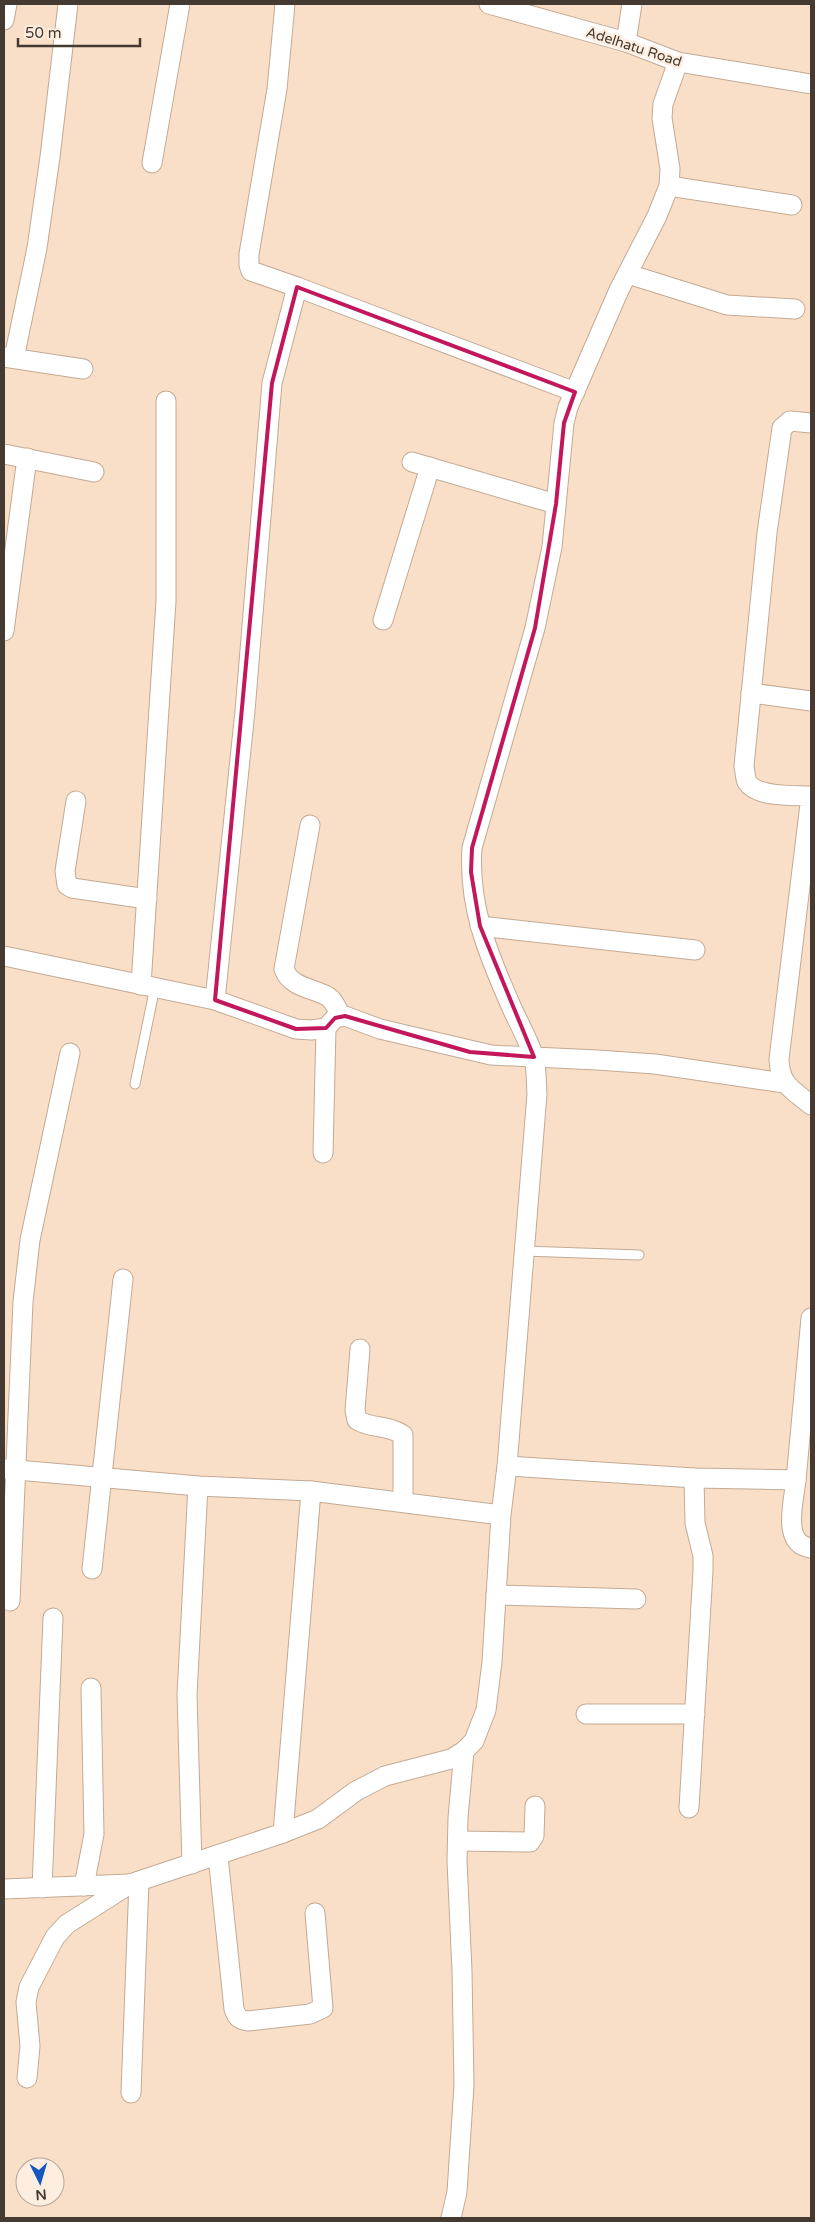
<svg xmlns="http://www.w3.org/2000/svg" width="815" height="2222" viewBox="0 0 815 2222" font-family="'Varela Round',sans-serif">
	<rect width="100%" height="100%" fill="#f9dfc8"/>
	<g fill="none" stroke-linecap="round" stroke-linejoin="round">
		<g stroke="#c3aa94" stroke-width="11">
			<g id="service">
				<polyline points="135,1084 155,987"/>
				<polyline points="524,1251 639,1255"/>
			</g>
		</g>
		<g stroke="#c3aa94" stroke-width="21">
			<g id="minor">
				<polyline points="285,4 277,89 249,254 249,265 251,271 297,287"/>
				<polyline points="489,4 626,42 678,62 811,84"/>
				<polyline points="4,20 7,4"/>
				<polyline points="626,42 632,4"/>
				<polyline points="152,163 180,4"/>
				<polyline points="669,186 792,205"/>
				<polyline points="628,274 727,305 795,309"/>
				<polyline points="4,357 83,369"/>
				<polyline points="14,358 37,248 50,157 68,4"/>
				<path d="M811 423 790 421 782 428 767 533 744 766C745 771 745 777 747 782 757 798 794 795 811 796L779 1059C780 1086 792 1089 811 1105"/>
				<polyline points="4,454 94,472"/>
				<polyline points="412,462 556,504"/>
				<polyline points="383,620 430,467"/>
				<polyline points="4,631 27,458"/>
				<polyline points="751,693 811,701"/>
				<polyline points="76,801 65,871 67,885 72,888 147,899"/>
				<path d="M310 825 284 969C290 987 312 988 327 996 334 1000 337 1009 341 1016"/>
				<polyline points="480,926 695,950"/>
				<polyline points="4,956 215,1000 296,1029 311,1030 326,1028 335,1018 345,1016 380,1029 491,1055 597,1060 655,1064 784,1083"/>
				<polyline points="141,985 166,601 166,401"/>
				<polyline points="215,1000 245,711 272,383 297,287 575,392"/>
				<polyline points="323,1153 326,1028"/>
				<path d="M360 1349 355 1410 357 1420C371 1429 390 1425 403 1435V1502"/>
				<polyline points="507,1466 694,1478 796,1480 811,1318"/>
				<polyline points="6,1469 198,1486 311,1491"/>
				<path d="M796 1480C794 1501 781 1544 811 1548"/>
				<path d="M501 1515 311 1491 283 1833 318 1819 356 1791 385 1776 451 1759 464 1751 474 1741 486 1710 492 1662 501 1515 507 1466 537 1094C536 1082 537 1067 533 1055 528 1039 518 1022 511 1006 488 954 468 906 472 848L535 628 552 547 564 423 568 407 619 290 657 216 669 186 670 169 662 118 663 104 678 62"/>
				<polyline points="92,1569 123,1279"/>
				<polyline points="496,1595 636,1599"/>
				<polyline points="10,1601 23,1302 30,1240 70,1053"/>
				<polyline points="586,1714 695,1714"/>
				<polyline points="689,1808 703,1571 703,1556 695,1523 694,1478"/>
				<polyline points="458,1841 530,1842 534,1836 535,1806"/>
				<path d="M218 1856 234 2009C237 2018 240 2020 248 2021L310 2014 323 2008 315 1913"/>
				<polyline points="192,1864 187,1695 198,1486"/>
				<polyline points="84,1886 94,1834 91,1688"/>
				<polyline points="42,1888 53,1618"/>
				<polyline points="4,1889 130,1884"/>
				<polyline points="27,2078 30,2046 26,2002 29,1987 55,1937 67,1924 130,1884 283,1833"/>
				<polyline points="131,2093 139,1881"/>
				<polyline points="451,2218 457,2192 464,2085 462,1971 457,1861 458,1818 464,1751"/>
			</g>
		</g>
		<use href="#service" stroke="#fff" stroke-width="9"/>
		<use href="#minor" stroke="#fff" stroke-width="19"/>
	</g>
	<path fill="none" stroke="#c2185b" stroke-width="4" stroke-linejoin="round" d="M297 287 575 392 564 423 556 504 535 628 472 848 471 872 480 926 534 1057 470 1052 345 1016 335 1018 326 1028 296 1029 215 1000 272 383Z"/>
	<g text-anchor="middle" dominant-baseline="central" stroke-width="5" stroke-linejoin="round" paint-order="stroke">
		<g font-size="14" fill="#443a31" stroke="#feeee0">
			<text transform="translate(634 47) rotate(18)">Adelhatu Road</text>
		</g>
	</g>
	<rect width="815" height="2222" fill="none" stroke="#443a31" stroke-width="10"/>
	<g transform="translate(40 2182) rotate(175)"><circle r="24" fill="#feeee0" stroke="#b4a69a"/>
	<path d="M0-4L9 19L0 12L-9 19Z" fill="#1557c2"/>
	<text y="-8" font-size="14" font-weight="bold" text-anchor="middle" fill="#443a31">N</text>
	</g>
	<path d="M18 38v8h122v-8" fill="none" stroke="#443a31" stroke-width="2.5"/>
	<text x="25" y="38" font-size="15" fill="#443a31" stroke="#feeee0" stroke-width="4" paint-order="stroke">50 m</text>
</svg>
